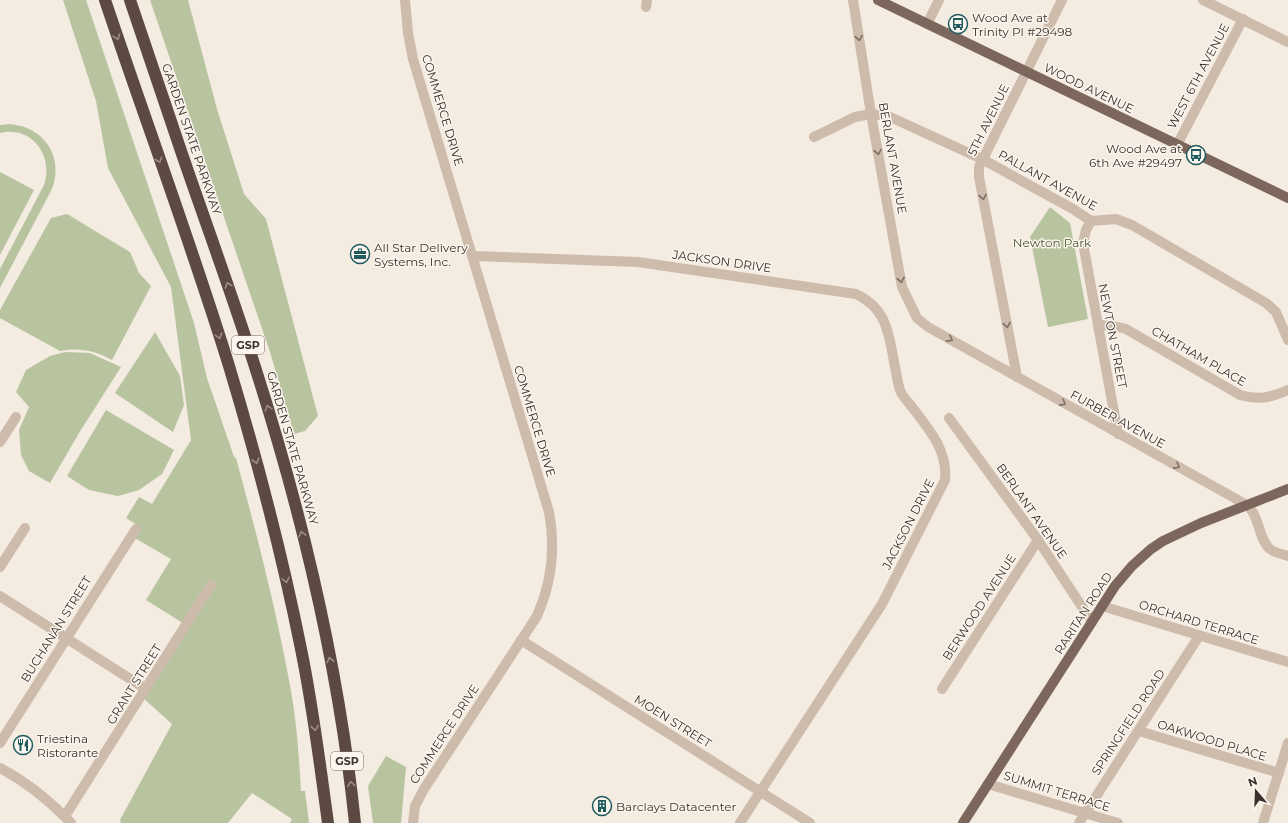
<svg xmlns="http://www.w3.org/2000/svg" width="1288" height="823" viewBox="0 0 1288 823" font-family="Montserrat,sans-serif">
	<rect width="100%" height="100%" fill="#f4ebe1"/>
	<g fill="#b8c4a0">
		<path d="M63 0H86L194 323 207 378 234 457 236 458C257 535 277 613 291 691 297 724 299 758 301 791H305L309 823H290L292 819 252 793 228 823H121L120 820 172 724 142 697 186 625 146 600 171 559 133 537 139 526 126 518 139 497 152 504 191 440 171 287 108 168 96 101Z"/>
		<polygon points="150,0 188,0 217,109 244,194 266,219 318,416 305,431 294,434 270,352"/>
		<path d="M10 124C44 127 64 156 52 189L0 288V269L44 185C54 156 32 125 0 133V125Z"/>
		<polygon points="0,172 34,190 0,255"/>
		<polygon points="1050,207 1070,223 1088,319 1048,327 1030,237"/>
		<path d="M67 214 130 252 139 273 151 286 112 360C96 351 79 347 60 351L0 318V310L51 218Z"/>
		<polygon points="155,332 180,376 184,405 173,432 115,393"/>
		<polygon points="65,352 90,353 121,367 79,433 50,483 29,471 21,455 19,430 29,407 16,392 26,370 50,356"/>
		<polygon points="106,410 174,450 162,474 139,490 118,496 89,490 67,476"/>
		<polygon points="386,756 406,767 401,823 373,823 368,786"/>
	</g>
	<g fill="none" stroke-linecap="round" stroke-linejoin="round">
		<g stroke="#cdbbac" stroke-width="10">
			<path d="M405 0 408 33 413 59 549 512C556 549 552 582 537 616L424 789 415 806 413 823"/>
			<path d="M853 0 871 114 902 287 917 318 928 327 1247 505C1260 516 1258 539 1270 549 1275 553 1282 554 1288 556"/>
			<polyline points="1203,0 1288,42"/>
			<polyline points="646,7 647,0"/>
			<polyline points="927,24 939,0"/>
			<polyline points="814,137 855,117 871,114 888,116 982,159 1073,209 1091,221 1116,219 1132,225 1266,303 1276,312 1288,340"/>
			<polyline points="1177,145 1243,19"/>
			<polyline points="1091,221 1086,230 1083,243 1118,434"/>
			<path d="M473 256 638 262 856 294C890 310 889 339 896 372 897 377 898 384 900 390 902 396 908 402 912 407 929 429 948 451 945 480L882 604 740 823"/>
			<path d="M1098 325 1114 326 1126 329 1240 395C1259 400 1269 398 1288 390"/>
			<polyline points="1017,377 979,177 979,167 1062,0"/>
			<polyline points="949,418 1038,540 1092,622"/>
			<polyline points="0,442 16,417"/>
			<polyline points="0,567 25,528"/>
			<polyline points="0,596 146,689"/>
			<polyline points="1102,606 1288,662"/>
			<polyline points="521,640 810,823"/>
			<polyline points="942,689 1038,540"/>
			<polyline points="1139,731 1279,773"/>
			<polyline points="0,743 136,529"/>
			<path d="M0 768C27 782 50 801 71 823"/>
			<polyline points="988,784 1118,823"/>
			<polyline points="65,816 211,585"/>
			<polyline points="1079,823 1199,636"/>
			<polyline points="1263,823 1288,743"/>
		</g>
		<g stroke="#7d675c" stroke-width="10">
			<polyline points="878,0 1288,198"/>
			<polyline points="963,823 1115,586 1132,566 1151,549 1163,541 1201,523 1288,489"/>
		</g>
		<g stroke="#5c4a42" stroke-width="12">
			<path d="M105 0C146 122 191 243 229 366 257 459 282 554 301 649 313 707 320 765 328 823"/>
			<path d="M130 0C147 50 164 101 181 151 206 224 233 297 256 370 303 517 339 669 355 823"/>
		</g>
	</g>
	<defs><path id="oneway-chevron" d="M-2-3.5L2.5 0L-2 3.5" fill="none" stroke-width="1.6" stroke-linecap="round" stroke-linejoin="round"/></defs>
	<g stroke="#9c8e87">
		<use href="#oneway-chevron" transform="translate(117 37) rotate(72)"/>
		<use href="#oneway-chevron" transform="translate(159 160) rotate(71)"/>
		<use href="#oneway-chevron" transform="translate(228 285) rotate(-109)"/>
		<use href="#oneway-chevron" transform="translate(219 336) rotate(72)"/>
		<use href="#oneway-chevron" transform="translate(268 408) rotate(-107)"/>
		<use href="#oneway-chevron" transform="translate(256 461) rotate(75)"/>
		<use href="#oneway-chevron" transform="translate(302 534) rotate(-104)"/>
		<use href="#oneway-chevron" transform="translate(286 580) rotate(77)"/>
		<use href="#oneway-chevron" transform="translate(330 660) rotate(-101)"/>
		<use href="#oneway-chevron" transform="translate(315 728) rotate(81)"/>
		<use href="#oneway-chevron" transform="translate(351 784) rotate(-98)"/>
	</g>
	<g stroke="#7d6f65">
		<use href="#oneway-chevron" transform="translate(859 38) rotate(81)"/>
		<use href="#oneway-chevron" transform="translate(878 152) rotate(80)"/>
		<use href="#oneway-chevron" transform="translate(983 197) rotate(79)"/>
		<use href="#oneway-chevron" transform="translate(901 280) rotate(80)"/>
		<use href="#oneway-chevron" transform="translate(1007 325) rotate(79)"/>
		<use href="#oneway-chevron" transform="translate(950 339) rotate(29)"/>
		<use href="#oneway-chevron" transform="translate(1063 403) rotate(29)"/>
		<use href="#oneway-chevron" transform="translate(1177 466) rotate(29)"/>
	</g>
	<defs>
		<g id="bus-ring" transform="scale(1)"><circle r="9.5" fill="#fbf5ee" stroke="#1f5a5e" stroke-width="1.5"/><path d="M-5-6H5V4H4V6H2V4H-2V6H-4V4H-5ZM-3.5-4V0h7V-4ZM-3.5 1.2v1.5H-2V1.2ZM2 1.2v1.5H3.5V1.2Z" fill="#1f5a5e"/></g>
		<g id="office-ring" transform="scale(1)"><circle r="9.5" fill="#fbf5ee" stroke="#1f5a5e" stroke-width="1.5"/><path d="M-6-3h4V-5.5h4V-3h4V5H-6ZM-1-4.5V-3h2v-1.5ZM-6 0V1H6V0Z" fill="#1f5a5e"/></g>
		<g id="restaurant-ring" transform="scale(1)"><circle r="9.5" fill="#fbf5ee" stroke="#1f5a5e" stroke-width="1.5"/><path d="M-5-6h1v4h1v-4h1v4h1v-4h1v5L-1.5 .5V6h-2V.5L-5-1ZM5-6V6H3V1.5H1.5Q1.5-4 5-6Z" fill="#1f5a5e"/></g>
		<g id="building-ring" transform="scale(1)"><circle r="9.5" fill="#fbf5ee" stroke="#1f5a5e" stroke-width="1.5"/><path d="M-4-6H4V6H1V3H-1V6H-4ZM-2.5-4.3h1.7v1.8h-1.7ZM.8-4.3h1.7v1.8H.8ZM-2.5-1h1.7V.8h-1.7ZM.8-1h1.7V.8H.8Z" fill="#1f5a5e"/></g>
	</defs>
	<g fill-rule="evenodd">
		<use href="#bus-ring" x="958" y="24"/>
		<use href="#bus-ring" x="1196" y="155"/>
		<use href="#office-ring" x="360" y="254"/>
		<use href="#restaurant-ring" x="23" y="745"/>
		<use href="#building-ring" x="602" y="806"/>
	</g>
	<g text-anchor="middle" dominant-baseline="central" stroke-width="3" stroke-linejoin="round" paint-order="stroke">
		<g fill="#fbf5ee" stroke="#756b66" stroke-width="1">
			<rect x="232" y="336" width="32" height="18" rx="3"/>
			<rect x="331" y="752" width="32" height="18" rx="3"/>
		</g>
		<g font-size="11" font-weight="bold" fill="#3b302b">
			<text x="248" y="345">GSP</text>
			<text x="347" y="761">GSP</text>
		</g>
		<g font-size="12" fill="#3b302b" stroke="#fbf5ee" text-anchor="start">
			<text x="972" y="17">Wood Ave at<tspan x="972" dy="14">Trinity Pl #29498</tspan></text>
			<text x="1182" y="148" text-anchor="end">Wood Ave at<tspan x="1182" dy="14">6th Ave #29497</tspan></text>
			<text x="374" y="247">All Star Delivery<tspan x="374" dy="14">Systems, Inc.</tspan></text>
			<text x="37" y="738">Triestina<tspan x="37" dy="14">Ristorante</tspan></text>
			<text x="616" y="806">Barclays Datacenter</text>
		</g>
		<g font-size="12" fill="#3b302b" stroke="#fbf5ee">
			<text transform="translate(1198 76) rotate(-62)">WEST 6TH AVENUE</text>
			<text transform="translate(1089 88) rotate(26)">WOOD AVENUE</text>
			<text transform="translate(443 110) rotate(73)">COMMERCE DRIVE</text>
			<text transform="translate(988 120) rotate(-64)">5TH AVENUE</text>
			<text transform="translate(192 139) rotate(71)">GARDEN STATE PARKWAY</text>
			<text transform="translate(893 158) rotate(80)">BERLANT AVENUE</text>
			<text transform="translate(1048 180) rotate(29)">PALLANT AVENUE</text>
			<text transform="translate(722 261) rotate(8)">JACKSON DRIVE</text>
			<text transform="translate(1113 336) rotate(79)">NEWTON STREET</text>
			<text transform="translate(1199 356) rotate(30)">CHATHAM PLACE</text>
			<text transform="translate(1118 419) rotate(29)">FURBER AVENUE</text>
			<text transform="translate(535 421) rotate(73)">COMMERCE DRIVE</text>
			<text transform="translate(293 448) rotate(74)">GARDEN STATE PARKWAY</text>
			<text transform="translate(1032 511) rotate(55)">BERLANT AVENUE</text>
			<text transform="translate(908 524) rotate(-63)">JACKSON DRIVE</text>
			<text transform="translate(979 607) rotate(-57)">BERWOOD AVENUE</text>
			<text transform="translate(1083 613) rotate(-57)">RARITAN ROAD</text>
			<text transform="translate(1199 622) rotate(17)">ORCHARD TERRACE</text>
			<text transform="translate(56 629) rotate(-58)">BUCHANAN STREET</text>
			<text transform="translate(134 684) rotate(-58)">GRANT STREET</text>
			<text transform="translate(673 721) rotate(32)">MOEN STREET</text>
			<text transform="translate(1128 722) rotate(-57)">SPRINGFIELD ROAD</text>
			<text transform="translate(444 734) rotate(-57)">COMMERCE DRIVE</text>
			<text transform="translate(1212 740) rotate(17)">OAKWOOD PLACE</text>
			<text transform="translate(1057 791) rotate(17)">SUMMIT TERRACE</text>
		</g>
		<g font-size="12" fill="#4a5a2e" stroke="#fbf5ee">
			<text x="1052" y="242">Newton Park</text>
		</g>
	</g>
	<g transform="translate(1256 791) rotate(341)" stroke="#fbf5ee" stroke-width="3" paint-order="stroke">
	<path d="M0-3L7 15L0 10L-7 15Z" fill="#3b302b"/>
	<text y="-6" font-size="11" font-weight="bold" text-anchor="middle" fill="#3b302b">N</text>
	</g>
</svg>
